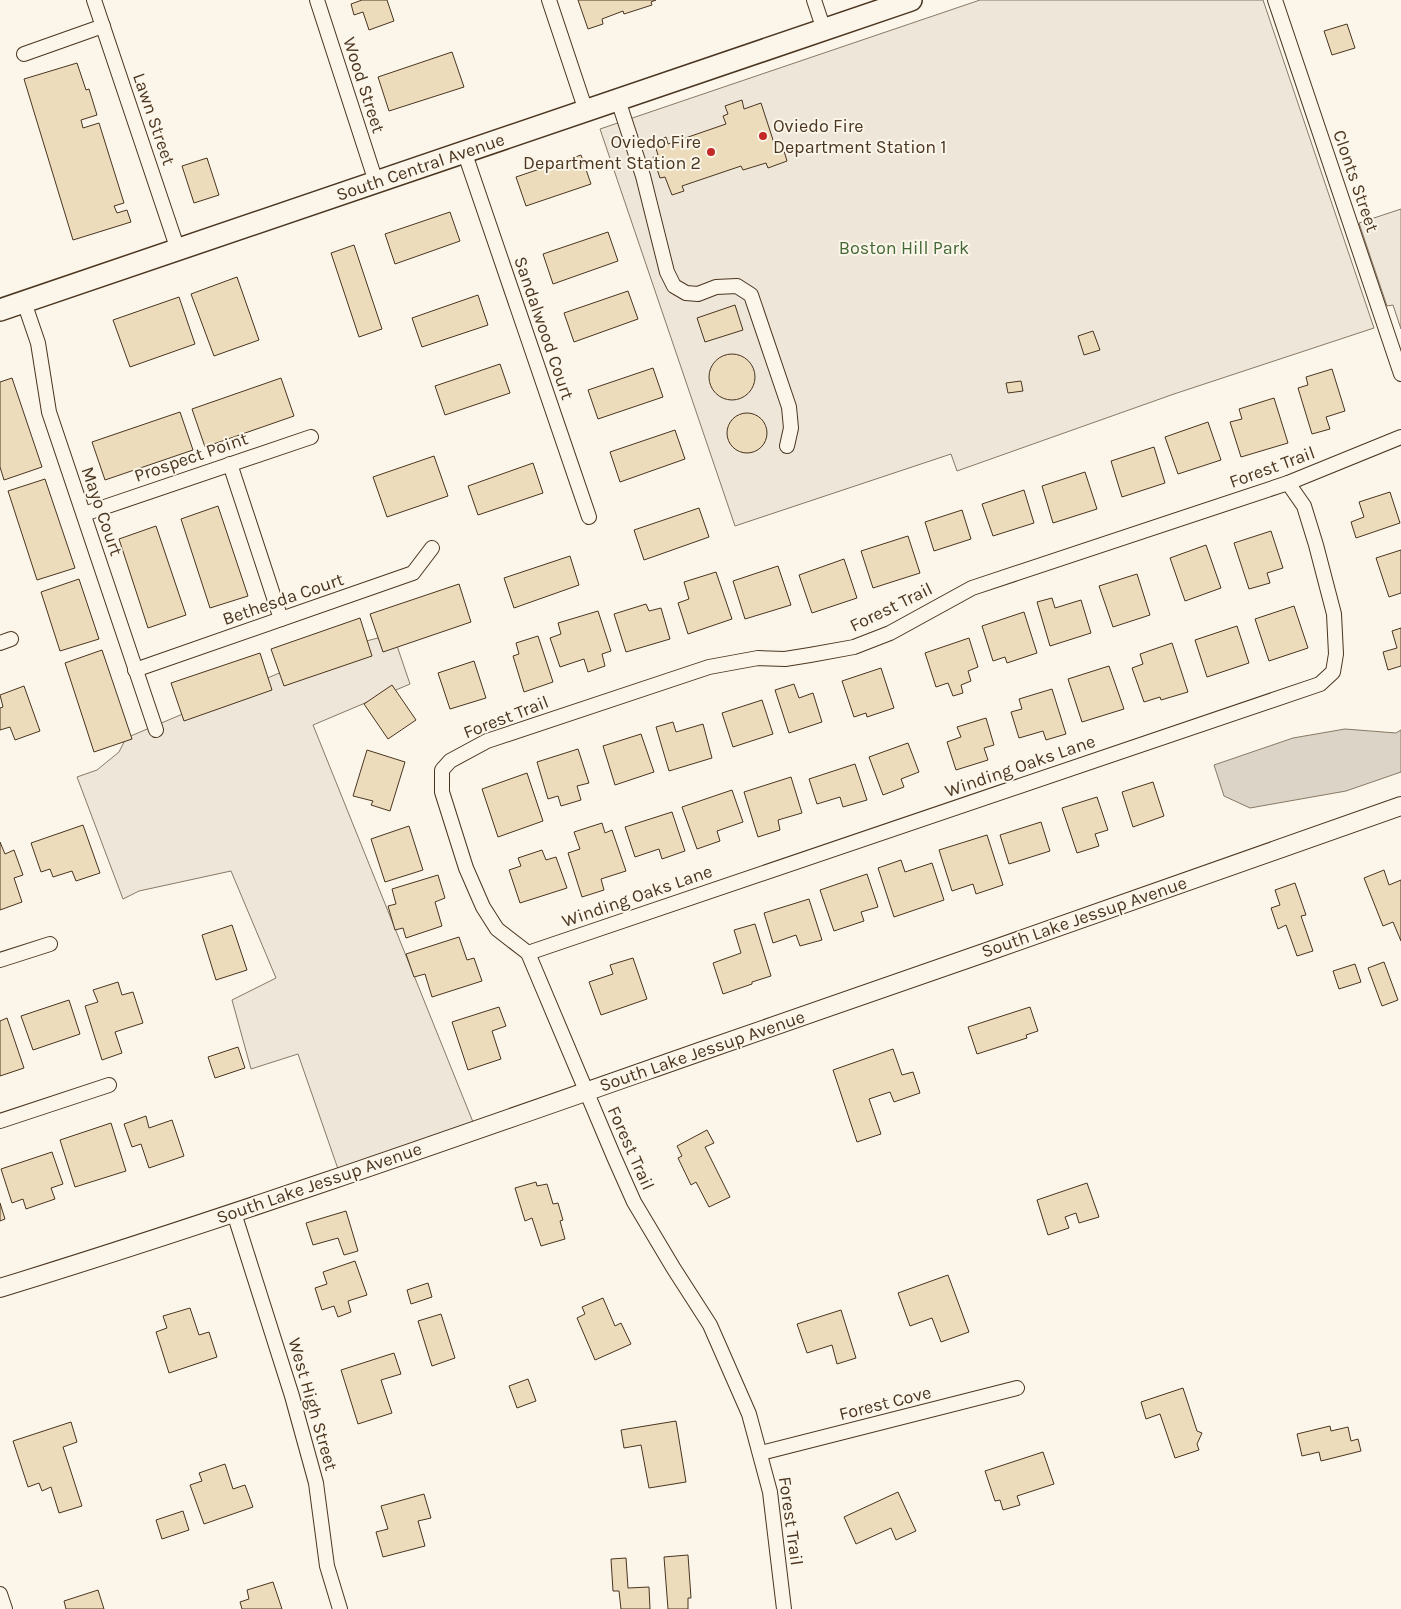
<svg xmlns="http://www.w3.org/2000/svg" width="1401" height="1609" viewBox="0 0 1401 1609" font-family="Karla,sans-serif">
	<rect width="100%" height="100%" fill="#fbf6e9"/>
	<g fill="#ede6d9" stroke="#887966">
		<polygon points="980,0 1263,0 1374,328 1174,394 957,471 951,454 735,526 600,129"/>
		<polygon points="1401,209 1401,329 1393,305 1387,306 1359,223"/>
		<polygon points="393,634 410,684 313,725 473,1122 338,1169 298,1054 251,1069 232,1000 276,978 231,871 139,891 123,899 77,777 97,770 119,752 126,738 336,649"/>
	</g>
	<polygon fill="#dcd4c6" stroke="#887966" points="1345,729 1396,733 1401,730 1401,772 1346,791 1250,808 1224,796 1214,765 1293,738"/>
	<g fill="#ecdcbc" stroke="#4a3520">
		<polygon points="362,0 387,0 394,21 369,30 363,12 354,15 351,4"/>
		<polygon points="578,0 656,0 651,2 652,5 624,14 623,11 602,19 603,24 588,29"/>
		<polygon points="1347,24 1355,48 1332,55 1324,31"/>
		<polygon points="452,52 464,87 389,111 378,77"/>
		<polygon points="77,63 86,90 89,89 97,115 81,120 83,128 99,123 124,203 114,206 117,213 127,210 131,222 73,240 24,79"/>
		<polygon points="742,100 744,109 761,103 774,143 781,141 787,161 768,168 766,163 743,170 741,166 682,186 684,191 672,195 665,177 660,178 653,157 658,155 654,142 666,137 668,144 726,124 723,116 728,114 725,106"/>
		<polygon points="581,155 591,184 526,206 516,177"/>
		<polygon points="207,158 219,195 194,203 182,166"/>
		<polygon points="450,212 460,241 395,264 385,234"/>
		<polygon points="608,232 618,261 553,284 543,254"/>
		<polygon points="354,245 382,329 359,337 331,253"/>
		<polygon points="237,277 259,340 214,356 191,294"/>
		<polygon points="628,291 638,319 574,342 564,313"/>
		<polygon points="478,295 488,325 422,347 412,318"/>
		<polygon points="179,297 195,344 130,367 113,320"/>
		<polygon points="735,305 743,330 705,342 697,318"/>
		<polygon points="1093,331 1100,350 1084,355 1078,336"/>
		<circle cx="732" cy="377" r="23"/>
		<polygon points="500,364 510,393 445,415 435,386"/>
		<polygon points="653,368 663,397 598,419 588,390"/>
		<polygon points="1332,369 1345,411 1326,417 1330,429 1312,434 1298,388 1308,385 1306,377"/>
		<polygon points="12,378 42,467 4,480 0,467 0,382"/>
		<polygon points="281,378 294,416 205,447 192,409"/>
		<polygon points="1021,381 1023,391 1008,393 1006,383"/>
		<polygon points="1274,398 1288,443 1241,457 1230,422 1242,419 1239,409"/>
		<polygon points="180,412 193,450 105,480 92,442"/>
		<circle cx="747" cy="433" r="20"/>
		<polygon points="1208,422 1221,460 1178,474 1165,437"/>
		<polygon points="675,430 685,459 620,482 610,452"/>
		<polygon points="1154,447 1165,483 1122,497 1111,461"/>
		<polygon points="434,456 448,496 387,517 373,477"/>
		<polygon points="533,463 543,493 478,515 468,486"/>
		<polygon points="1085,472 1097,509 1053,523 1042,486"/>
		<polygon points="45,479 75,568 37,580 8,491"/>
		<polygon points="1024,490 1034,523 993,536 982,504"/>
		<polygon points="1390,492 1400,523 1356,538 1351,522 1364,517 1359,502"/>
		<polygon points="218,506 248,596 210,608 181,519"/>
		<polygon points="699,508 709,537 644,560 634,530"/>
		<polygon points="962,510 971,539 934,551 925,522"/>
		<polygon points="156,526 186,615 148,628 119,539"/>
		<polygon points="1271,531 1283,568 1267,573 1270,583 1249,589 1234,543"/>
		<polygon points="908,536 920,573 873,588 861,551"/>
		<polygon points="1206,545 1221,588 1185,601 1170,558"/>
		<polygon points="1401,550 1401,593 1389,597 1376,558"/>
		<polygon points="570,556 579,585 514,608 504,578"/>
		<polygon points="844,559 857,598 812,613 799,575"/>
		<polygon points="778,566 791,605 745,619 733,581"/>
		<polygon points="716,572 732,619 688,634 678,603 689,599 684,582"/>
		<polygon points="1137,574 1150,615 1113,627 1099,586"/>
		<polygon points="79,579 99,639 60,651 41,592"/>
		<polygon points="459,584 471,622 383,652 370,614"/>
		<polygon points="1052,598 1055,608 1081,600 1091,633 1050,646 1037,602"/>
		<polygon points="646,604 649,611 661,608 670,639 626,652 614,614"/>
		<polygon points="1294,606 1308,648 1269,661 1255,619"/>
		<polygon points="598,611 611,651 602,654 605,666 588,672 584,659 560,667 550,638 561,634 558,623"/>
		<polygon points="1024,612 1037,653 1007,663 1005,657 993,661 982,626"/>
		<polygon points="360,618 372,656 284,686 271,649"/>
		<polygon points="1237,626 1249,663 1207,677 1195,640"/>
		<polygon points="1401,628 1401,666 1388,670 1383,652 1397,648 1392,631"/>
		<polygon points="538,636 553,682 524,692 513,656 519,654 516,643"/>
		<polygon points="969,638 978,667 968,671 971,681 961,685 963,693 953,696 948,683 936,687 925,653"/>
		<polygon points="1172,643 1188,692 1161,700 1160,697 1144,702 1132,668 1143,664 1140,654"/>
		<polygon points="102,650 132,739 94,752 65,663"/>
		<polygon points="260,653 272,690 184,721 171,683"/>
		<polygon points="474,661 486,698 450,709 438,673"/>
		<polygon points="1109,666 1124,709 1082,722 1068,679"/>
		<polygon points="881,668 894,708 867,717 866,713 854,717 842,681"/>
		<polygon points="794,684 799,698 813,693 822,722 789,733 775,690"/>
		<polygon points="392,685 416,720 388,739 364,704"/>
		<polygon points="24,686 40,731 15,740 10,727 0,730 0,708 3,707 0,695"/>
		<polygon points="1052,689 1066,734 1046,740 1043,731 1019,738 1011,712 1022,709 1019,699"/>
		<polygon points="762,700 773,734 733,747 722,713"/>
		<polygon points="986,718 994,745 984,748 988,760 956,770 947,742 961,737 957,727"/>
		<polygon points="673,722 676,732 703,724 712,758 669,771 656,727"/>
		<polygon points="641,734 654,772 615,785 603,746"/>
		<polygon points="908,743 919,772 901,779 904,787 883,795 869,757"/>
		<polygon points="578,749 589,783 577,786 581,800 561,806 558,796 548,799 537,762"/>
		<polygon points="367,750 405,762 390,811 371,805 373,801 353,796"/>
		<polygon points="855,764 867,800 843,807 840,797 817,804 809,779"/>
		<polygon points="527,773 543,821 498,837 482,789"/>
		<polygon points="791,777 802,813 778,820 780,830 758,837 744,792"/>
		<polygon points="1153,782 1164,816 1133,827 1122,792"/>
		<polygon points="732,790 743,822 717,831 720,841 697,849 682,807"/>
		<polygon points="1097,797 1108,830 1095,834 1099,846 1077,853 1062,808"/>
		<polygon points="672,812 685,851 662,859 659,849 635,857 625,827"/>
		<polygon points="1041,822 1050,851 1009,864 1000,835"/>
		<polygon points="602,823 605,833 612,830 626,871 601,879 604,890 582,897 568,853 580,849 574,832"/>
		<polygon points="83,825 100,873 76,881 72,871 53,877 50,869 41,872 31,843"/>
		<polygon points="409,826 423,870 385,882 371,839"/>
		<polygon points="987,835 1003,885 976,894 973,884 952,891 939,850"/>
		<polygon points="0,842 5,854 14,850 23,875 14,878 22,902 0,910"/>
		<polygon points="542,850 546,860 556,857 567,888 520,903 509,870 521,866 518,858"/>
		<polygon points="901,860 905,872 932,863 944,900 894,917 878,868"/>
		<polygon points="1384,870 1389,885 1401,880 1401,941 1393,922 1383,926 1364,878"/>
		<polygon points="867,874 878,907 861,912 864,921 834,931 820,890"/>
		<polygon points="438,875 445,898 435,902 442,926 406,938 403,928 395,930 388,906 396,904 392,889"/>
		<polygon points="1295,883 1306,915 1301,916 1313,951 1297,956 1286,925 1278,929 1271,908 1280,905 1275,890"/>
		<polygon points="809,899 822,940 800,946 796,935 773,943 764,913"/>
		<polygon points="755,924 771,976 752,982 752,984 723,994 713,963 741,953 734,930"/>
		<polygon points="232,925 247,970 216,980 202,935"/>
		<polygon points="459,937 467,960 474,958 482,981 432,997 425,974 414,977 406,954"/>
		<polygon points="633,958 647,999 601,1015 589,982 613,974 610,965"/>
		<polygon points="1384,962 1398,1000 1382,1006 1368,968"/>
		<polygon points="1355,964 1361,982 1339,989 1333,971"/>
		<polygon points="118,982 122,995 133,992 143,1023 115,1032 122,1053 102,1060 85,1006 98,1002 93,990"/>
		<polygon points="69,1000 80,1034 33,1050 21,1016"/>
		<polygon points="499,1007 506,1026 492,1031 501,1059 468,1070 452,1022"/>
		<polygon points="1030,1007 1038,1031 1026,1035 1027,1038 977,1054 968,1027"/>
		<polygon points="7,1018 24,1068 0,1076 0,1021"/>
		<polygon points="238,1047 245,1068 215,1078 208,1057"/>
		<polygon points="893,1049 902,1075 913,1072 920,1093 894,1102 890,1092 869,1099 881,1134 857,1142 833,1070"/>
		<polygon points="146,1116 149,1128 172,1120 184,1156 149,1168 141,1144 132,1147 124,1124"/>
		<polygon points="111,1123 126,1171 75,1187 60,1140"/>
		<polygon points="707,1130 714,1143 705,1147 730,1197 709,1207 696,1182 691,1185 678,1158 682,1156 677,1146"/>
		<polygon points="52,1152 63,1184 51,1188 55,1199 26,1209 23,1199 12,1203 1,1169"/>
		<polygon points="536,1182 537,1186 547,1184 553,1204 558,1203 563,1220 560,1221 565,1239 541,1246 532,1218 525,1221 515,1188"/>
		<polygon points="1087,1183 1099,1217 1079,1223 1076,1213 1065,1217 1069,1228 1048,1235 1037,1200"/>
		<polygon points="0,1203 5,1219 0,1221"/>
		<polygon points="346,1211 358,1251 344,1255 338,1238 313,1245 306,1223"/>
		<polygon points="355,1261 367,1295 348,1301 351,1312 338,1317 334,1306 322,1310 315,1288 327,1284 323,1272"/>
		<polygon points="948,1275 969,1332 941,1342 932,1318 910,1326 898,1293"/>
		<polygon points="428,1283 432,1297 411,1304 407,1290"/>
		<polygon points="603,1298 615,1326 621,1323 631,1344 595,1360 577,1318 585,1314 582,1307"/>
		<polygon points="190,1308 199,1335 209,1332 217,1357 169,1373 156,1332 167,1328 163,1316"/>
		<polygon points="841,1310 856,1358 837,1364 832,1345 807,1353 797,1324"/>
		<polygon points="441,1314 455,1358 432,1366 418,1321"/>
		<polygon points="394,1353 401,1374 381,1380 392,1413 358,1424 341,1370"/>
		<polygon points="528,1379 536,1401 517,1408 509,1386"/>
		<polygon points="1183,1388 1197,1431 1202,1433 1197,1444 1199,1450 1175,1458 1160,1414 1146,1419 1141,1402"/>
		<polygon points="676,1421 686,1482 649,1488 641,1445 624,1448 621,1430"/>
		<polygon points="71,1422 77,1442 63,1447 82,1506 59,1513 51,1487 42,1491 39,1483 28,1487 13,1441"/>
		<polygon points="1330,1426 1331,1431 1348,1427 1351,1441 1358,1439 1361,1451 1321,1461 1319,1452 1302,1456 1297,1434"/>
		<polygon points="1043,1452 1054,1484 1017,1496 1020,1505 1003,1510 1000,1500 995,1501 985,1471"/>
		<polygon points="225,1464 233,1489 245,1485 253,1507 204,1524 190,1485 202,1481 199,1473"/>
		<polygon points="898,1492 916,1531 896,1540 891,1528 856,1544 844,1517"/>
		<polygon points="424,1494 431,1518 418,1521 425,1546 383,1557 376,1532 388,1529 381,1506"/>
		<polygon points="183,1511 189,1530 162,1539 156,1520"/>
		<polygon points="688,1555 691,1598 688,1598 688,1609 668,1609 664,1557"/>
		<polygon points="626,1558 628,1588 649,1587 650,1609 621,1609 619,1591 613,1591 611,1559"/>
		<polygon points="273,1582 282,1609 242,1609 240,1602 249,1599 247,1590"/>
		<polygon points="98,1590 104,1609 66,1609 64,1601"/>
	</g>
	<g fill="none" stroke-linecap="round" stroke-linejoin="round">
		<g stroke="#4a3520" stroke-width="16">
			<g id="minor">
				<polyline points="94,0 178,250"/>
				<polyline points="317,0 376,182"/>
				<polyline points="549,0 586,111"/>
				<polyline points="814,0 824,30"/>
				<polyline points="1275,0 1401,374"/>
				<polyline points="24,54 103,26"/>
				<polyline points="618,100 643,176 667,272 674,286 686,293 698,294 716,287 737,286 751,295 789,407 791,428 787,446"/>
				<polyline points="464,151 589,517"/>
				<polyline points="24,302 38,343 49,412 156,730"/>
				<polyline points="230,464 281,619"/>
				<polyline points="84,514 311,437"/>
				<polyline points="0,643 11,639"/>
				<polyline points="135,670 413,573 432,548"/>
				<polyline points="528,953 1320,684 1333,672 1336,654 1334,614 1316,545 1304,506 1288,483"/>
				<polyline points="0,960 50,944"/>
				<polyline points="0,1121 109,1085"/>
				<polyline points="234,1213 292,1396 316,1483 327,1566 340,1609"/>
				<polyline points="761,1453 1017,1388"/>
				<polyline points="0,1594 5,1609"/>
				<polyline points="784,1609 770,1492 749,1414 710,1325 674,1269 634,1202 614,1157 528,953 497,929 483,907 466,868 442,792 442,770 450,761 487,741 709,667 758,658 785,659 810,655 854,647 890,633 972,588 1288,483 1401,437"/>
			</g>
		</g>
		<g stroke="#4a3520" stroke-width="20">
			<path id="tertiary" d="M0 1288C237 1215 471 1132 705 1050 937 969 1170 889 1401 806"/>
		</g>
		<g stroke="#4a3520" stroke-width="24">
			<g id="primary">
				<path id="s1" d="M0 310 911 0"/>
			</g>
		</g>
		<use href="#minor" stroke="#fbf6e9" stroke-width="14"/>
		<use href="#tertiary" stroke="#fbf6e9" stroke-width="18"/>
		<use href="#primary" stroke="#fbf6e9" stroke-width="21"/>
	</g>
	<g fill="#c62828" stroke="#fbf6e9" stroke-width="2">
		<circle cx="763" cy="136" r="5"/>
		<circle cx="711" cy="152" r="5"/>
	</g>
	<g text-anchor="middle" dominant-baseline="central" stroke-width="4" stroke-linejoin="round" paint-order="stroke">
		<g font-size="18" fill="#4a3520" stroke="#fbf6e9">
			<text transform="translate(364 85) rotate(72)">Wood Street</text>
			<text transform="translate(154 119) rotate(71)">Lawn Street</text>
			<text stroke="none"><textPath href="#s1" startOffset="444">South Central Avenue</textPath></text>
			<text transform="translate(1356 181) rotate(71)">Clonts Street</text>
			<text transform="translate(544 328) rotate(71)">Sandalwood Court</text>
			<text transform="translate(191 457) rotate(-19)">Prospect Point</text>
			<text transform="translate(1272 467) rotate(-20)">Forest Trail</text>
			<text transform="translate(102 511) rotate(71)">Mayo Court</text>
			<text transform="translate(283 599) rotate(-19)">Bethesda Court</text>
			<text transform="translate(891 607) rotate(-26)">Forest Trail</text>
			<text transform="translate(506 717) rotate(-21)">Forest Trail</text>
			<text transform="translate(1020 766) rotate(-19)">Winding Oaks Lane</text>
			<text transform="translate(637 896) rotate(-19)">Winding Oaks Lane</text>
			<text transform="translate(1084 917) rotate(-19)">South Lake Jessup Avenue</text>
			<text transform="translate(702 1051) rotate(-19)">South Lake Jessup Avenue</text>
			<text transform="translate(631 1148) rotate(66)">Forest Trail</text>
			<text transform="translate(319 1183) rotate(-19)">South Lake Jessup Avenue</text>
			<text transform="translate(885 1403) rotate(-14)">Forest Cove</text>
			<text transform="translate(313 1404) rotate(74)">West High Street</text>
			<text transform="translate(791 1521) rotate(82)">Forest Trail</text>
		</g>
		<g font-size="18" fill="#4a3520" stroke="#fbf6e9" text-anchor="start">
			<text x="773" y="126">Oviedo Fire<tspan x="773" dy="21">Department Station 1</tspan></text>
			<text x="701" y="142" text-anchor="end">Oviedo Fire<tspan x="701" dy="21">Department Station 2</tspan></text>
		</g>
		<g font-size="18" fill="#436837" stroke="#fbf6e9">
			<text x="904" y="248">Boston Hill Park</text>
		</g>
	</g>
</svg>
